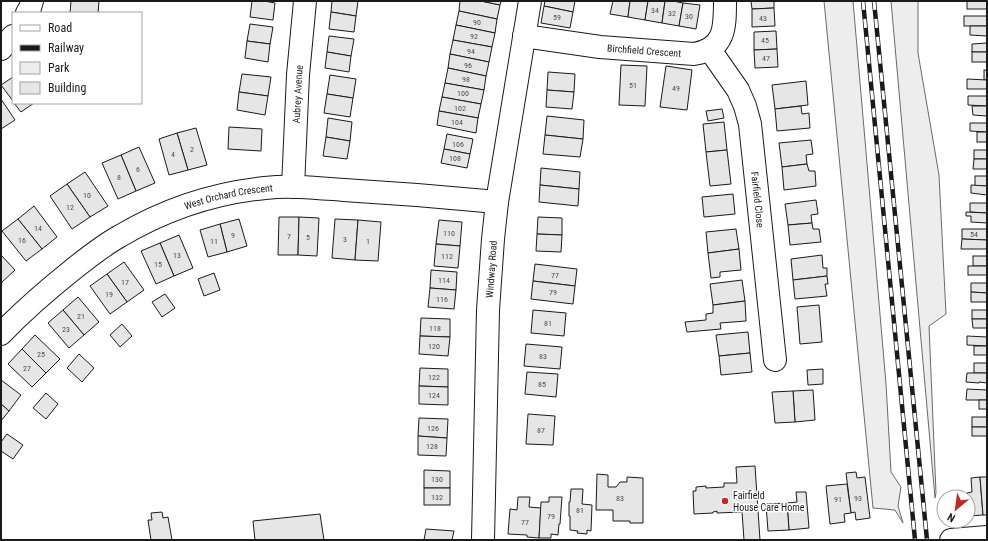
<svg xmlns="http://www.w3.org/2000/svg" width="988" height="541" viewBox="0 0 988 541" font-family="'Roboto Condensed',sans-serif">
	<rect width="100%" height="100%" fill="#fff"/>
	<g fill="#ededed" stroke="#6a6a6a">
		<polygon points="824,1 853,1 886,384 891,472 901,487 898,506 903,523 895,510 873,508"/>
		<polygon points="891,1 918,1 918,53 939,175 946,314 929,326 936,493 935,498"/>
	</g>
	<g fill="#e6e6e6" stroke="#1a1a1a">
		<polygon points="71,1 99,1 98,13 70,13"/>
		<polygon points="252,1 264,1 275,3 273,20 250,17"/>
		<polygon points="332,1 358,1 356,16 331,12"/>
		<polygon points="460,1 481,1 500,5 497,19 459,11"/>
		<polygon points="481,1 501,1 500,5"/>
		<polygon points="545,1 575,1 573,12 544,6"/>
		<polygon points="613,1 630,1 628,17 610,14"/>
		<polygon points="630,1 648,1 645,20 628,17"/>
		<polygon points="648,1 665,1 662,23 645,20"/>
		<polygon points="665,1 673,1 683,3 679,26 662,23"/>
		<polygon points="751,1 774,1 774,8 752,9"/>
		<rect x="967" y="1" width="20" height="8"/>
		<polygon points="683,3 700,5 696,29 679,26"/>
		<polygon points="544,6 573,12 570,28 541,23"/>
		<polygon points="774,8 775,26 752,27 752,9"/>
		<polygon points="459,11 497,19 495,33 456,25"/>
		<polygon points="331,12 356,16 354,32 329,29"/>
		<rect x="964" y="16" width="23" height="10"/>
		<polygon points="250,24 273,27 270,44 247,41"/>
		<polygon points="456,25 495,33 492,47 453,40"/>
		<polygon points="970,26 987,26 987,36 970,35"/>
		<polygon points="776,31 777,49 754,50 754,32"/>
		<polygon points="329,36 354,39 351,56 327,52"/>
		<polygon points="453,40 492,47 489,62 450,54"/>
		<polygon points="247,41 270,44 268,62 245,58"/>
		<polygon points="987,43 987,52 972,52 972,44"/>
		<polygon points="777,49 778,67 755,68 754,50"/>
		<polygon points="327,52 351,56 349,72 325,68"/>
		<rect x="972" y="52" width="15" height="10"/>
		<polygon points="450,54 489,62 486,76 448,68"/>
		<polygon points="621,65 647,66 645,106 619,105"/>
		<polygon points="666,66 692,70 687,110 660,107"/>
		<polygon points="448,68 486,76 484,90 445,83"/>
		<rect x="984" y="70" width="3" height="10"/>
		<polygon points="548,72 575,74 574,92 547,90"/>
		<polygon points="242,74 271,77 268,96 239,92"/>
		<polygon points="330,75 356,79 353,98 327,94"/>
		<polygon points="13,77 13,101 1,85"/>
		<polygon points="967,79 987,80 987,89 967,89"/>
		<polygon points="806,81 808,105 775,109 772,85"/>
		<polygon points="445,83 484,90 481,104 442,97"/>
		<polygon points="547,90 574,92 572,109 546,107"/>
		<polygon points="239,92 268,96 265,115 237,110"/>
		<polygon points="327,94 353,98 350,117 324,113"/>
		<polygon points="968,96 987,96 987,106 968,105"/>
		<polygon points="442,97 481,104 478,118 439,111"/>
		<polygon points="1,99 15,120 1,129"/>
		<polygon points="14,103 34,103 21,112"/>
		<polygon points="801,106 802,114 809,113 810,128 777,131 775,109"/>
		<polygon points="972,106 987,106 987,116 973,115"/>
		<polygon points="722,109 724,118 708,121 706,111"/>
		<polygon points="439,111 478,118 476,133 437,125"/>
		<polygon points="547,116 584,120 583,139 545,135"/>
		<polygon points="328,118 352,122 350,141 326,137"/>
		<polygon points="724,122 727,150 706,152 703,124"/>
		<polygon points="970,123 987,123 987,132 970,131"/>
		<polygon points="229,127 262,129 261,151 228,149"/>
		<polygon points="196,128 207,165 188,170 177,133"/>
		<rect x="977" y="132" width="10" height="10"/>
		<polygon points="177,133 188,170 169,175 159,139"/>
		<polygon points="447,134 473,139 470,154 444,149"/>
		<polygon points="545,135 583,139 580,157 543,154"/>
		<polygon points="326,137 350,141 347,159 323,156"/>
		<polygon points="811,140 813,154 806,155 807,164 782,167 779,143"/>
		<polygon points="139,147 155,183 136,191 121,155"/>
		<polygon points="444,149 470,154 467,168 441,163"/>
		<polygon points="727,150 731,184 710,186 706,152"/>
		<rect x="974" y="150" width="13" height="9"/>
		<polygon points="121,155 136,191 118,199 102,163"/>
		<polygon points="974,159 987,159 987,169 973,169"/>
		<polygon points="807,164 809,171 815,171 816,186 784,190 782,167"/>
		<polygon points="541,168 580,172 579,189 540,185"/>
		<polygon points="85,172 108,206 90,217 67,184"/>
		<rect x="975" y="176" width="12" height="10"/>
		<polygon points="67,184 90,217 72,229 50,196"/>
		<polygon points="540,185 579,189 578,206 539,202"/>
		<polygon points="971,185 987,186 987,195 971,193"/>
		<polygon points="733,194 735,214 704,217 702,197"/>
		<polygon points="816,200 818,214 811,215 812,223 788,225 785,204"/>
		<polygon points="970,203 987,203 987,213 970,212"/>
		<polygon points="34,206 57,237 42,249 18,219"/>
		<polygon points="966,212 987,213 987,223 971,222 971,216 966,216"/>
		<polygon points="279,217 299,217 298,255 278,255"/>
		<polygon points="299,217 319,218 317,256 298,255"/>
		<polygon points="538,217 562,218 562,235 537,234"/>
		<polygon points="18,219 42,249 26,261 2,231"/>
		<polygon points="239,219 247,246 227,252 220,224"/>
		<polygon points="335,219 358,220 355,260 332,258"/>
		<polygon points="358,220 381,222 378,261 355,260"/>
		<polygon points="439,220 462,222 460,246 436,244"/>
		<polygon points="812,223 813,229 819,229 821,242 790,245 788,225"/>
		<polygon points="220,224 227,252 208,257 200,230"/>
		<polygon points="736,229 739,249 708,253 706,232"/>
		<polygon points="962,229 987,229 987,240 962,239"/>
		<polygon points="537,234 562,235 561,252 536,251"/>
		<polygon points="179,235 193,268 174,276 160,243"/>
		<polygon points="962,239 987,240 987,249 961,249"/>
		<polygon points="160,243 174,276 156,284 141,251"/>
		<polygon points="436,244 460,246 458,268 434,266"/>
		<polygon points="739,249 741,270 720,272 720,277 711,278 708,253"/>
		<polygon points="1,255 15,270 1,283"/>
		<polygon points="822,255 823,268 827,268 827,276 793,280 791,259"/>
		<rect x="973" y="256" width="14" height="10"/>
		<polygon points="124,262 144,290 127,302 107,274"/>
		<polygon points="535,264 577,269 575,286 533,281"/>
		<rect x="968" y="266" width="19" height="9"/>
		<polygon points="431,270 457,272 456,290 430,288"/>
		<polygon points="214,273 220,290 204,296 198,279"/>
		<polygon points="107,274 127,302 110,314 90,286"/>
		<polygon points="827,276 828,284 825,284 827,296 795,299 793,280"/>
		<polygon points="742,280 745,301 713,305 710,284"/>
		<polygon points="533,281 575,286 573,304 531,299"/>
		<polygon points="971,283 987,283 987,293 971,292"/>
		<polygon points="430,288 456,290 454,309 428,307"/>
		<polygon points="971,292 987,293 987,302 971,302"/>
		<polygon points="165,294 175,308 162,317 152,302"/>
		<polygon points="78,297 99,322 84,335 63,310"/>
		<polygon points="745,301 746,321 720,323 721,329 687,332 685,322 706,320 706,314 713,313 713,305"/>
		<polygon points="819,305 822,342 800,344 797,307"/>
		<polygon points="63,310 84,335 69,348 48,323"/>
		<polygon points="533,310 566,313 564,336 531,333"/>
		<rect x="972" y="310" width="15" height="9"/>
		<polygon points="421,318 450,319 450,337 420,336"/>
		<polygon points="972,319 987,319 987,328 973,328"/>
		<polygon points="122,324 132,336 120,347 110,335"/>
		<polygon points="748,332 750,353 719,356 716,335"/>
		<polygon points="35,335 60,359 46,373 22,349"/>
		<polygon points="420,336 450,337 448,356 419,354"/>
		<polygon points="967,336 987,337 987,346 967,345"/>
		<polygon points="526,344 562,347 560,369 524,366"/>
		<rect x="974" y="346" width="13" height="9"/>
		<polygon points="22,349 46,373 32,387 8,364"/>
		<polygon points="750,353 752,372 721,375 719,356"/>
		<polygon points="79,354 94,368 82,382 67,368"/>
		<rect x="974" y="363" width="13" height="10"/>
		<polygon points="420,368 448,369 448,387 419,386"/>
		<polygon points="823,369 823,384 808,385 807,370"/>
		<polygon points="527,372 558,374 556,397 525,394"/>
		<polygon points="967,373 987,373 987,383 979,382 979,383 966,382"/>
		<polygon points="1,380 21,395 9,411 1,404"/>
		<polygon points="419,386 448,387 448,405 419,404"/>
		<polygon points="967,389 987,390 987,400 966,400"/>
		<polygon points="813,390 815,420 795,422 793,391"/>
		<polygon points="793,391 795,422 775,423 772,392"/>
		<polygon points="46,393 58,404 46,419 33,408"/>
		<rect x="979" y="400" width="8" height="9"/>
		<polygon points="1,404 9,411 1,421"/>
		<polygon points="528,414 555,416 553,445 526,444"/>
		<rect x="972" y="417" width="15" height="10"/>
		<polygon points="419,418 448,419 447,438 418,436"/>
		<rect x="972" y="427" width="15" height="9"/>
		<polygon points="7,434 23,445 13,459 1,451 1,442"/>
		<polygon points="418,436 447,438 446,456 418,455"/>
		<polygon points="755,466 760,540 744,540 742,512 717,513 717,511 713,512 713,513 694,514 693,491 696,491 696,487 706,486 706,488 724,487 724,483 737,483 736,467"/>
		<polygon points="424,470 450,471 450,488 424,488"/>
		<polygon points="856,472 857,478 865,477 870,518 856,520 855,512 851,513 846,473"/>
		<polygon points="597,474 608,475 608,487 616,487 620,482 627,482 627,477 643,478 643,523 630,523 630,521 613,521 613,510 596,510"/>
		<polygon points="980,477 983,515 969,516 967,493 972,492 971,478"/>
		<polygon points="980,477 987,477 987,515 983,515"/>
		<polygon points="847,484 851,513 844,514 845,522 830,524 826,486"/>
		<rect x="424" y="488" width="26" height="17"/>
		<polygon points="571,489 583,489 582,504 592,505 591,531 587,530 587,534 577,533 578,531 570,530 570,516 569,516 569,502 570,502"/>
		<polygon points="796,492 806,492 809,528 789,530 787,503 797,502"/>
		<polygon points="518,497 530,497 529,507 541,508 539,538 527,537 527,535 508,534 510,509 517,510"/>
		<polygon points="549,497 562,497 560,524 559,524 558,535 551,534 551,538 539,538 541,502 549,502"/>
		<polygon points="787,503 789,530 768,531 766,504"/>
		<polygon points="162,512 163,518 168,517 172,540 151,540 148,520 152,520 151,513"/>
		<polygon points="320,514 324,540 255,540 253,521"/>
		<polygon points="426,529 454,531 452,540 424,540"/>
	</g>
	<g fill="none" stroke-linecap="round" stroke-linejoin="round">
		<g stroke="#1a1a1a" stroke-width="24">
			<g id="minor">
				<polyline points="27,13 30,8 32,1"/>
				<path id="s1" d="M524 36 600 47 694 54C725 49 725 28 725 1"/>
				<polyline points="1,49 13,36"/>
				<path id="s2" d="M710 50 738 90 745 106 750 124 775 360"/>
				<path id="s3" d="M293 187 298 75 305 1"/>
				<path id="s4" d="M1 334C23 311 46 291 71 271 86 259 102 246 120 236 164 210 214 193 265 188 291 185 318 188 344 190 395 193 446 197 497 202"/>
				<path id="s5" d="M483 540 488 310 493 239 497 202 530 1"/>
				<polyline points="951,540 987,537"/>
			</g>
		</g>
		<use href="#minor" stroke="#fff" stroke-width="22"/>
		<g stroke="#1a1a1a" stroke-width="4.5">
			<g id="rail">
				<polyline points="863,1 915,540"/>
				<polyline points="874,1 927,540"/>
			</g>
		</g>
		<use href="#rail" stroke="#fff" stroke-width="3" stroke-dasharray="9" stroke-linecap="butt"/>
	</g>
	<circle fill="#c62828" stroke="#fff" stroke-width="1.5" cx="725" cy="501" r="4"/>
	<g text-anchor="middle" dominant-baseline="central" stroke-width="3" stroke-linejoin="round" paint-order="stroke">
		<g font-size="8" fill="#4d4d4d">
			<text x="655" y="10">34</text>
			<text x="672" y="13">32</text>
			<text x="689" y="16">30</text>
			<text x="557" y="17">59</text>
			<text x="763" y="18">43</text>
			<text x="477" y="22">90</text>
			<text x="474" y="36">92</text>
			<text x="765" y="40">45</text>
			<text x="471" y="51">94</text>
			<text x="766" y="58">47</text>
			<text x="468" y="65">96</text>
			<text x="466" y="79">98</text>
			<text x="633" y="85">51</text>
			<text x="676" y="88">49</text>
			<text x="463" y="93">100</text>
			<text x="460" y="108">102</text>
			<text x="457" y="122">104</text>
			<text x="458" y="144">106</text>
			<text x="192" y="149">2</text>
			<text x="173" y="154">4</text>
			<text x="455" y="158">108</text>
			<text x="138" y="169">6</text>
			<text x="119" y="177">8</text>
			<text x="87" y="195">10</text>
			<text x="70" y="207">12</text>
			<text x="38" y="228">14</text>
			<text x="449" y="233">110</text>
			<text x="974" y="234">54</text>
			<text x="233" y="235">9</text>
			<text x="289" y="236">7</text>
			<text x="308" y="237">5</text>
			<text x="345" y="239">3</text>
			<text x="22" y="240">16</text>
			<text x="214" y="241">11</text>
			<text x="368" y="241">1</text>
			<text x="177" y="255">13</text>
			<text x="447" y="256">112</text>
			<text x="158" y="264">15</text>
			<text x="555" y="275">77</text>
			<text x="444" y="280">114</text>
			<text x="125" y="282">17</text>
			<text x="553" y="292">79</text>
			<text x="109" y="294">19</text>
			<text x="442" y="299">116</text>
			<text x="81" y="316">21</text>
			<text x="548" y="323">81</text>
			<text x="435" y="328">118</text>
			<text x="66" y="329">23</text>
			<text x="434" y="346">120</text>
			<text x="41" y="354">25</text>
			<text x="543" y="356">83</text>
			<text x="27" y="368">27</text>
			<text x="434" y="377">122</text>
			<text x="542" y="384">85</text>
			<text x="434" y="395">124</text>
			<text x="433" y="428">126</text>
			<text x="541" y="430">87</text>
			<text x="432" y="446">128</text>
			<text x="437" y="479">130</text>
			<text x="437" y="497">132</text>
			<text x="620" y="498">83</text>
			<text x="858" y="498">93</text>
			<text x="838" y="499">91</text>
			<text x="580" y="510">81</text>
			<text x="551" y="516">79</text>
			<text x="525" y="522">77</text>
		</g>
		<g font-size="10" fill="#1a1a1a" stroke="#fff">
			<text stroke="none"><textPath href="#s1" startOffset="121">Birchfield Crescent</textPath></text>
			<text stroke="none"><textPath href="#s3" startOffset="93">Aubrey Avenue</textPath></text>
			<text stroke="none"><textPath href="#s4" startOffset="271">West Orchard Crescent</textPath></text>
			<text stroke="none"><textPath href="#s2" startOffset="161">Fairfield Close</textPath></text>
			<text stroke="none"><textPath href="#s5" startOffset="271">Windway Road</textPath></text>
		</g>
		<g font-size="10" fill="#1a1a1a" stroke="#fff" text-anchor="start">
			<text x="733" y="495">Fairfield<tspan x="733" dy="12">House Care Home</tspan></text>
		</g>
	</g>
	<rect width="988" height="541" fill="none" stroke="#1a1a1a" stroke-width="4"/>
	<rect x="12" y="12" width="130" height="92" fill="#ffffff" stroke="#a3a3a3"/>
	<rect x="20" y="25" width="20" height="6" fill="#ffffff" stroke="#a3a3a3"/>
	<text x="48" y="32" font-size="12" fill="#1a1a1a">Road</text>
	<rect x="20" y="45" width="20" height="6" fill="#1a1a1a" stroke="#a3a3a3"/>
	<text x="48" y="52" font-size="12" fill="#1a1a1a">Railway</text>
	<rect x="20" y="62" width="20" height="12" fill="#ededed" stroke="#a3a3a3"/>
	<text x="48" y="72" font-size="12" fill="#1a1a1a">Park</text>
	<rect x="20" y="82" width="20" height="12" fill="#e6e6e6" stroke="#a3a3a3"/>
	<text x="48" y="92" font-size="12" fill="#1a1a1a">Building</text>
	<g transform="translate(956 509) rotate(209)"><circle r="19" fill="#ffffff" stroke="#a3a3a3"/>
	<path d="M0-3L7 15L0 10L-7 15Z" fill="#c62828"/>
	<text y="-6" font-size="11" font-weight="bold" text-anchor="middle" fill="#1a1a1a">N</text>
	</g>
</svg>
